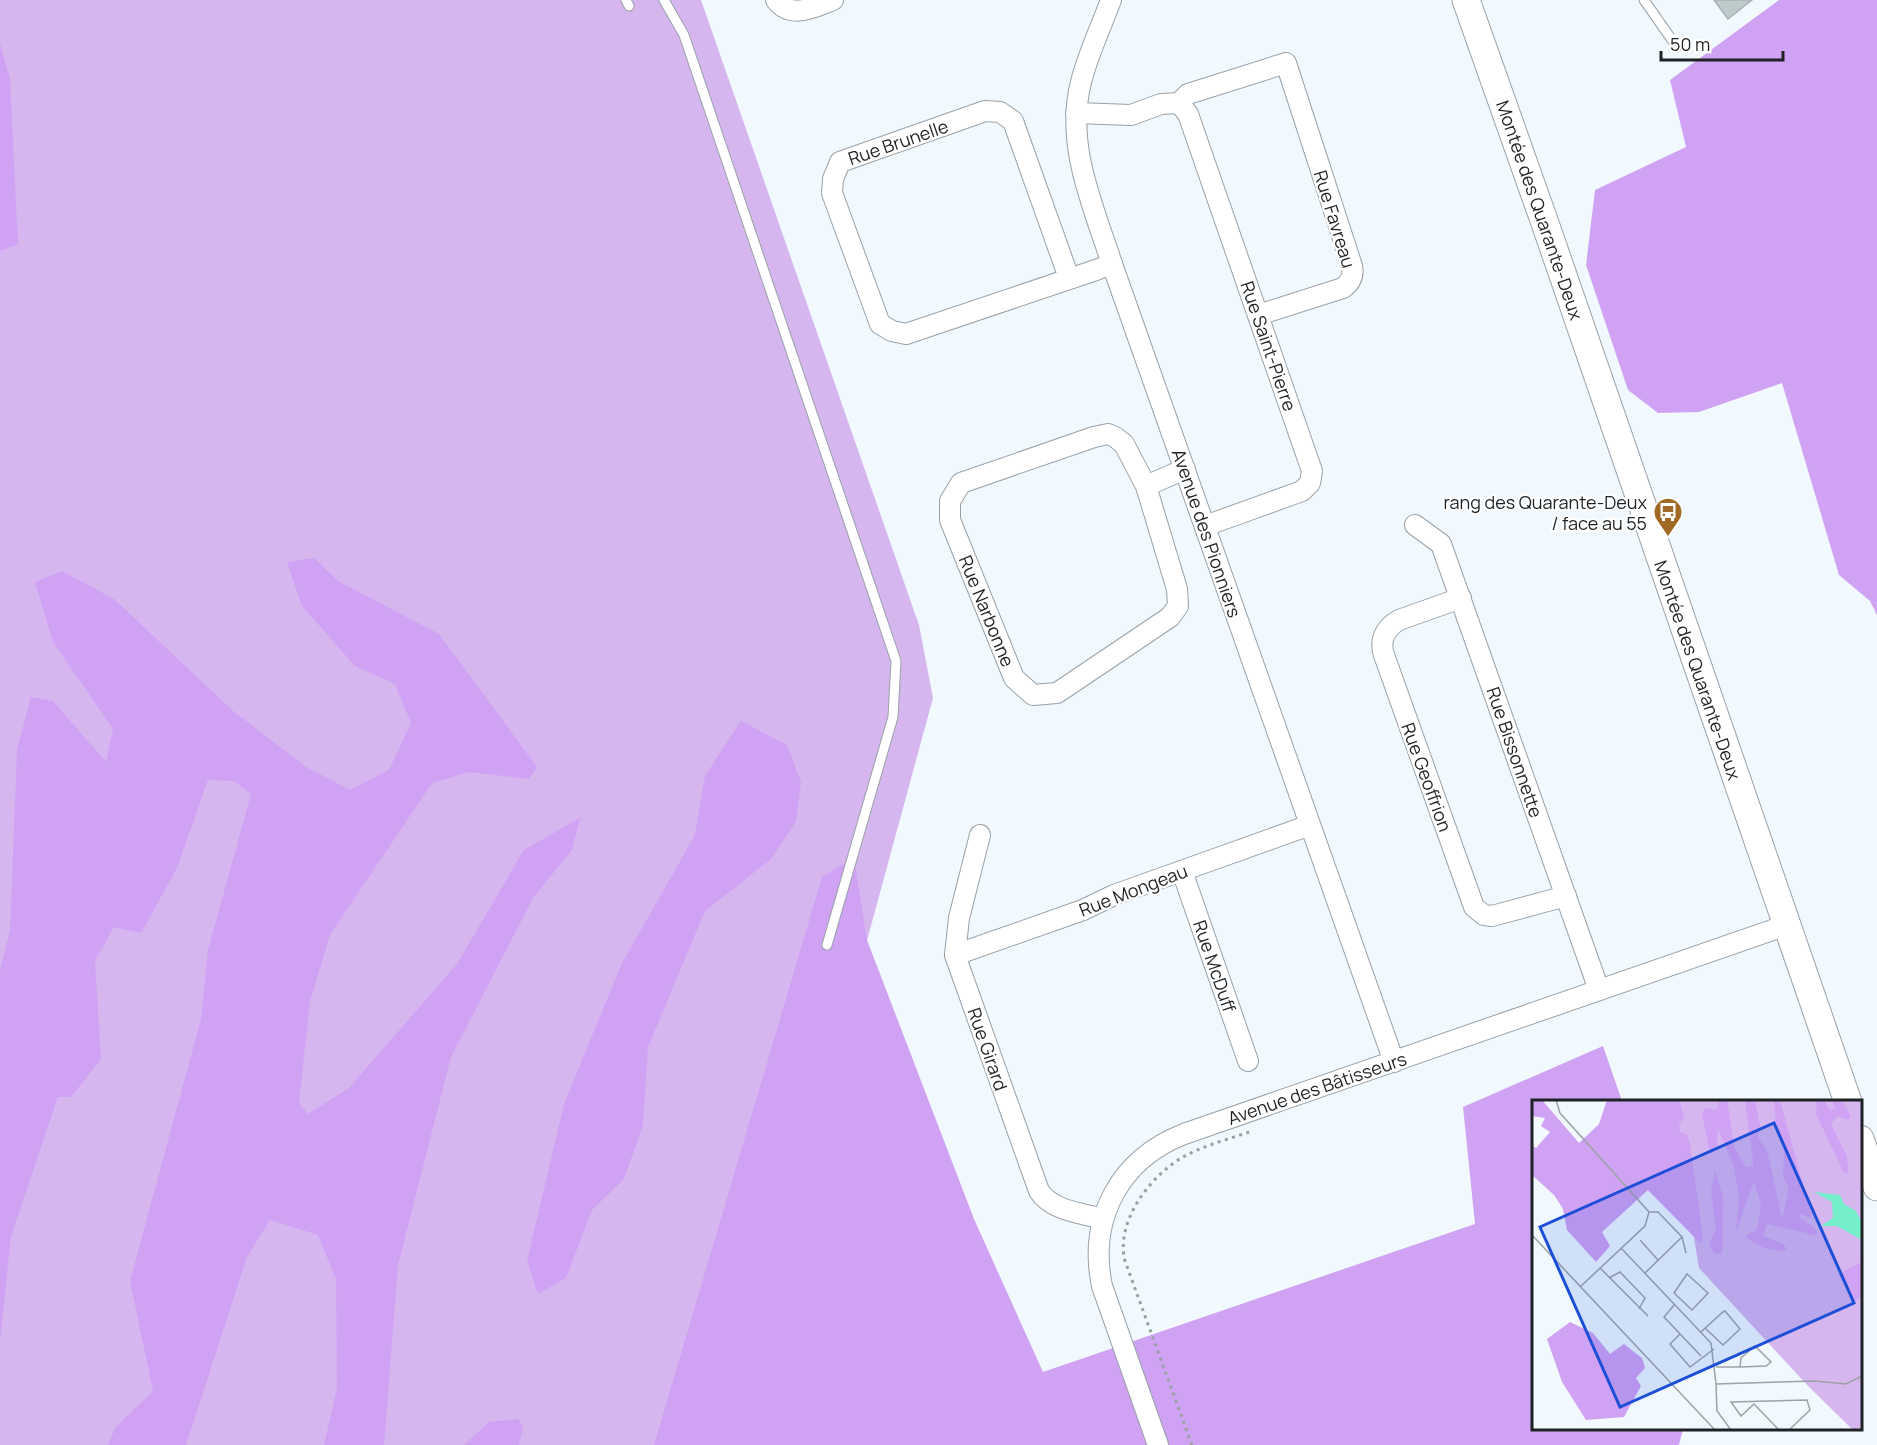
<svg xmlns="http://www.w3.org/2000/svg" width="1877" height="1445" viewBox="0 0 1877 1445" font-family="Manrope,sans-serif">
	<rect width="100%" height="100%" fill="#f1f9ff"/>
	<polygon fill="#d6b6ef" points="0,0 701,0 919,625 933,698 819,1117 738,1445 0,1445"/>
	<g fill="#d0a2f3">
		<polygon points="1779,0 1877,0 1877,615 1870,601 1839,575 1782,383 1699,412 1658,413 1628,390 1586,265 1595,190 1686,147 1670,80"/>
		<polygon points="0,44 10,79 18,244 0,251"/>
		<polygon points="314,558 338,581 439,634 537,767 529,779 469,772 432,783 330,935 310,1001 299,1103 308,1114 349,1088 457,964 524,850 580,818 572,850 533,898 451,1057 398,1265 384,1445 324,1445 337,1388 336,1279 318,1235 270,1220 247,1257 186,1445 108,1445 115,1428 153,1391 130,1281 201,1019 208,950 251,794 234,781 208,780 177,868 141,933 114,927 95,961 101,1059 71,1097 58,1097 11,1236 0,1341 0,970 10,930 17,749 31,697 53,701 106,762 113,729 53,642 35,582 62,571 114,599 232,710 306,767 350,790 389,770 411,723 395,684 355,666 302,606 287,562"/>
		<polygon points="741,721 787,745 801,782 796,822 770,860 705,911 648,1047 643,1125 624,1179 592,1210 566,1278 538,1294 527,1261 564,1104 622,963 695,835 705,776"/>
		<polygon points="854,858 867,940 974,1219 1043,1372 1475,1224 1463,1107 1603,1046 1622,1101 1534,1102 1534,1428 1683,1429 1679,1445 654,1445 822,877"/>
		<polygon points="518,1419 523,1427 519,1445 464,1445 489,1422"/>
	</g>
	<polygon fill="#becbcd" stroke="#a7b3b5" stroke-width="1.5" points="1714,0 1752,0 1728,19"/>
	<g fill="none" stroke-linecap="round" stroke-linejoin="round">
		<g stroke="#99a1a8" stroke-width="11">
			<g id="service">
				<polyline points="626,0 629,6"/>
				<polyline points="664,0 684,35 896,661 893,717 827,945"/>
				<polyline points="1644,0 1677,47"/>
			</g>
		</g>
		<g stroke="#99a1a8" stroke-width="22">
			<g id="minor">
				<path d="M776 0C791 20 814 7 833 0"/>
				<path d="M1111 0C1101 27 1088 54 1081 82 1065 145 1093 205 1112 264L1394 1062"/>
				<polyline points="1179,103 1188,114 1312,471 1310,483 1302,491 1205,526"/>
				<path d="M1076 113 1131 115 1161 104 1179 103 1188 94 1286 63 1352 266C1354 275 1351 282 1343 288L1258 315"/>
				<polyline points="1069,278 1013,121 1000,112 985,111 840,162 833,179 832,193 880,324 892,331 906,334 1096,270 1112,264"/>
				<polygon points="1108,434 1115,437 1124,444 1146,486 1177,589 1178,606 1170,617 1057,693 1033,695 1014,678 950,520 950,501 961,483 1094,437"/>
				<polyline points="1146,486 1185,469"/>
				<polyline points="1415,525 1441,544 1599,990"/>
				<path d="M1461 598 1399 620C1385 628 1379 640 1384 655L1474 907 1484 915 1492 916 1566 896"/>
				<path d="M980 835 959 918 955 955 1039 1191C1052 1211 1082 1213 1103 1219"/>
				<polyline points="1182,871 1248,1061"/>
				<polyline points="955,955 1083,910 1114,895 1310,825"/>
				<path d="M1158 1445 1102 1286C1088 1218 1120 1159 1184 1134L1787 925"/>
			</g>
		</g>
		<g stroke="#99a1a8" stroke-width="29">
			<g id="secondary">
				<polyline points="1466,0 1546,226 1848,1102"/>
				<polyline points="1860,1139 1877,1187"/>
			</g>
		</g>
		<path stroke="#99a0a4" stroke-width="3" stroke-dasharray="3 4.5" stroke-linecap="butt" d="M1192 1445 1125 1261C1115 1222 1150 1176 1183 1157 1204 1145 1230 1139 1252 1131"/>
		<use href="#service" stroke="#fff" stroke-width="9"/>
		<use href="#minor" stroke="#fff" stroke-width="20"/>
		<use href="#secondary" stroke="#fff" stroke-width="27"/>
	</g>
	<defs>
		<g id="bus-pin" transform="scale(1.5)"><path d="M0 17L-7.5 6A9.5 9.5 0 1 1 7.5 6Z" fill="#a16926" stroke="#fff"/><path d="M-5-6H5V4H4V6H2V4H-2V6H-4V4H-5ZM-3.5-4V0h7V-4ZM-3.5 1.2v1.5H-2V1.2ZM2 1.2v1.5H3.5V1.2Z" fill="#fff"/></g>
	</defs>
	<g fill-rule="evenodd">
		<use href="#bus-pin" x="1668" y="512"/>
	</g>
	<g text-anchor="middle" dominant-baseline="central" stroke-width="4.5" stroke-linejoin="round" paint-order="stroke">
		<g font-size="18" fill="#1e2224" stroke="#fff">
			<text transform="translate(898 142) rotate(-19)">Rue Brunelle</text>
			<text transform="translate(1540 210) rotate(71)">Montée des Quarante-Deux</text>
			<text transform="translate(1335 219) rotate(73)">Rue Favreau</text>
			<text transform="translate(1269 346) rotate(71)">Rue Saint-Pierre</text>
			<text transform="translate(1207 533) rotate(71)">Avenue des Pionniers</text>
			<text transform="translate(987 611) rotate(68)">Rue Narbonne</text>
			<text transform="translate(1698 670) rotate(71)">Montée des Quarante-Deux</text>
			<text transform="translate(1515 752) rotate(71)">Rue Bissonnette</text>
			<text transform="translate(1427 777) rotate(70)">Rue Geoffrion</text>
			<text transform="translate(1133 890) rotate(-21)">Rue Mongeau</text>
			<text transform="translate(1215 966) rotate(71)">Rue McDuff</text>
			<text transform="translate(988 1049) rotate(71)">Rue Girard</text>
			<text transform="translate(1317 1088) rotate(-19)">Avenue des Bâtisseurs</text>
		</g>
		<g font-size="18" fill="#1e2224" stroke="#fff" text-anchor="end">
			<text x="1647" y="502">rang des Quarante-Deux<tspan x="1647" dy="21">/ face au 55</tspan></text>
		</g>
	</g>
	<g transform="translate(1532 1100)">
		<rect width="330" height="330" fill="#f1f9ff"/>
		<path d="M139 0H330V330H321L275 285 167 168Z" fill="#d6b6ef"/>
		<path d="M0 0H10L47 43 67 24 75 0H147L152 18 147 24 148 32 155 35 158 43 171 139 168 143 116 90 70 132 78 146 64 162 35 130 31 109 22 95 0 75V45L4 48 18 32 9 26 13 18 0 16ZM188 0H195L203 49 214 67 221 66V60L213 0H223L228 26 226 38 235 50 250 119 257 88 251 77 252 49 244 26 242 0H248L280 118 267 114 268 118 280 126 286 132 283 135 235 124 231 136 251 144 255 149 252 151 232 148 213 137 225 129 229 105 222 81 204 133 207 96 202 67 186 28 185 47 178 54 170 13 173 8 184 10ZM285 0 293 1 297 10 303 9 300 0H310L319 17 316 20 306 16 299 24 315 57 316 73H312L284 14ZM183 71 191 97 190 154H183L177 145 184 129 179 91ZM330 162V195L323 201 306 174ZM38 222 61 233 78 254 92 244 110 258 113 268 104 278 109 286 92 317 54 320 30 282 15 239Z" fill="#d0a2f3"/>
		<path d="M282 92 308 95 312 104 324 111 330 123V140L305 126H289L301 118 300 102Z" fill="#75efca"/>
		<path fill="none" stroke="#9da3a7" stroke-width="1.5" d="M24 0 28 13 117 112 113 126 48 187M117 112H126L150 137 154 153M0 135 183 330M108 140 126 160M89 148 179 243 184 284M68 168 116 216M113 173 150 137M155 174 176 193 160 210 142 193ZM77 178 88 172 113 198 107 209M143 204 132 217 169 256M169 232 171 230 191 212 193 211 208 229 191 245 173 228M148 234 138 244 158 267 182 249M184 267H208L234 266 239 262 223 246 209 258 208 267M199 330 185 311 184 284 283 281 314 284 330 276M247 330 222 304 209 316 199 302 275 300 278 310 257 330"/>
		<path fill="#1d4ed8" fill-opacity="0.15" stroke="#1d4ed8" stroke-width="3" d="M242 23 322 203 88 307 8 127Z"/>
		<rect width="330" height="330" fill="none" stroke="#1e2224" stroke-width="3"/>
	</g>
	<path d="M1661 51v9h122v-9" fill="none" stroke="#1e2224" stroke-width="3"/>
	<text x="1670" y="51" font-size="18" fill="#1e2224" stroke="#ffffff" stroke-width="4.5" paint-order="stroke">50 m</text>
</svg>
